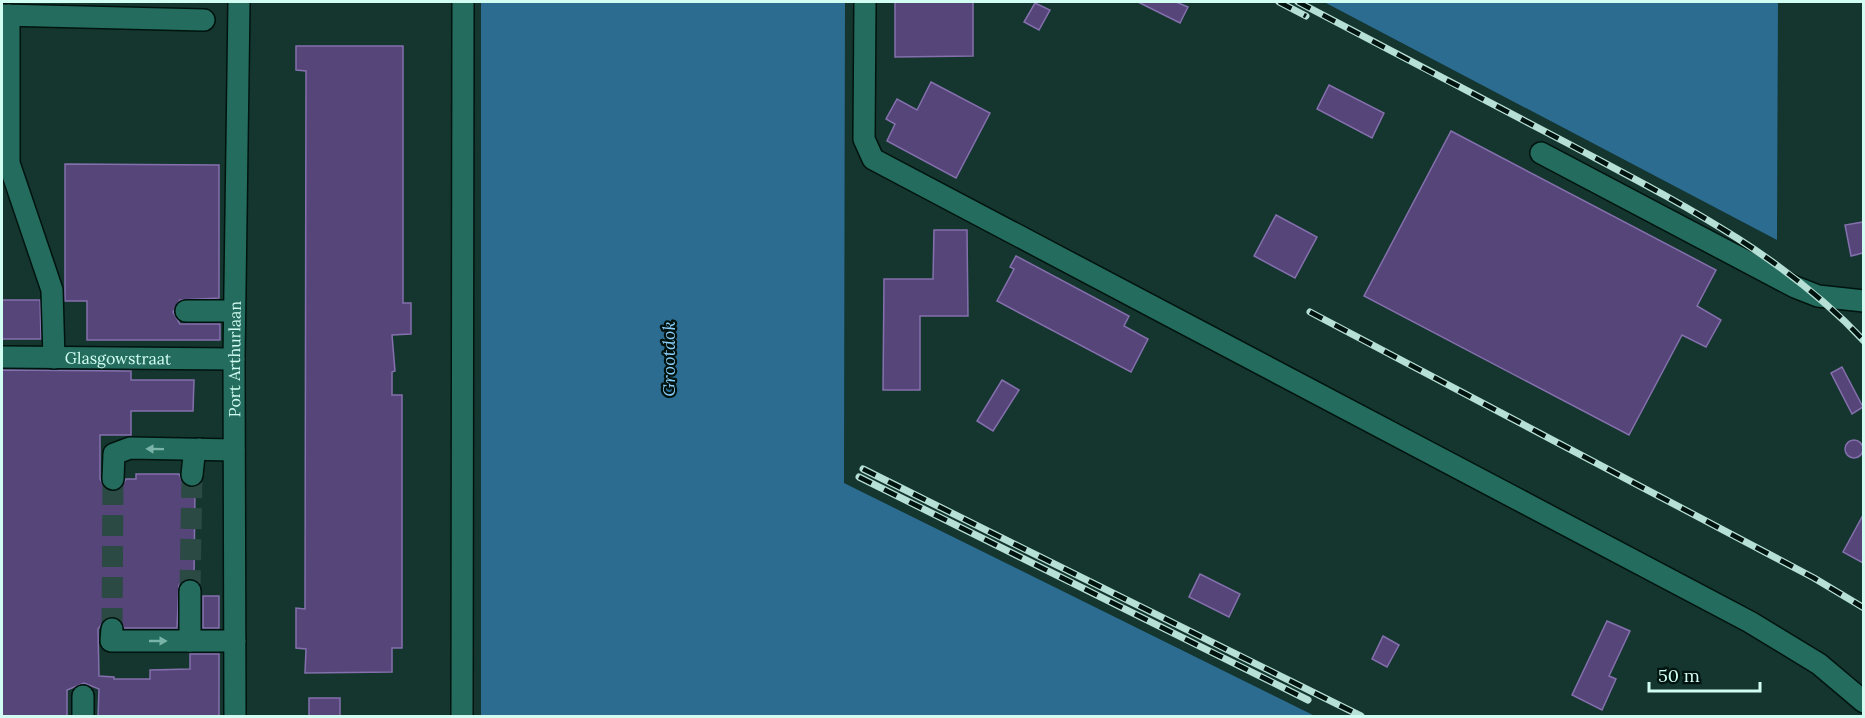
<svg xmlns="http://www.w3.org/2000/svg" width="1865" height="718" viewBox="0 0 1865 718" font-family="Lora,serif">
	<rect width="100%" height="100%" fill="#0d2b25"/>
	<g fill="#14362f">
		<rect x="2" y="2" width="479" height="714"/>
		<polygon points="845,2 1324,2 1777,240 1778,2 1863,2 1863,716 1315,716 844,483"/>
	</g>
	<g fill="#2d6c91">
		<polygon points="481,2 845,2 844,483 1315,716 481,716"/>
		<polygon points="1324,2 1778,2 1777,240"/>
	</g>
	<g fill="#564579" stroke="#8470ad" stroke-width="1.5">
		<polygon points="895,2 973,2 973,56 895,57"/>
		<polygon points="1138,2 1176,2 1188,7 1180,23"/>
		<polygon points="1035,3 1050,10 1039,30 1024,22"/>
		<polygon points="296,46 403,46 403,303 411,303 411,334 392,335 395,371 392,372 392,395 402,395 402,648 392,648 392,672 305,673 306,649 296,648 296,608 305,609 306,71 296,70"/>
		<polygon points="931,82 990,113 956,178 887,141 895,124 886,119 897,99 917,110"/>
		<polygon points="1329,85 1384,113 1372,138 1317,109"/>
		<polygon points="1451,131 1716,270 1697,306 1721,320 1706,347 1682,335 1629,435 1364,296"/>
		<polygon points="65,164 219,165 219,298 180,300 173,312 180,324 220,324 220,340 87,340 87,301 65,301"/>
		<polygon points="1276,215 1317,237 1295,278 1254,256"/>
		<polygon points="1863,222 1863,253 1851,256 1845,225"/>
		<polygon points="934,230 967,230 968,316 920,316 920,390 883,390 884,279 933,279"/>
		<polygon points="1016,256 1129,316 1124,326 1148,339 1131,372 997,301 1014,269 1010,267"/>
		<polygon points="2,300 40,300 41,339 2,339"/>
		<polygon points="1842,367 1863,407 1852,414 1831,373"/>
		<polygon points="2,370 131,371 131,380 194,380 193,411 131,411 131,435 100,435 100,479 107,490 119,490 126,479 136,479 136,474 179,474 184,485 195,487 194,579 184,580 179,585 177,628 124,628 119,618 106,618 98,629 99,676 114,677 114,679 150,679 150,670 190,669 190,654 219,654 219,717 98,717 99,689 84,683 67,690 67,717 2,717"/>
		<polygon points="1002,380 1019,390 993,431 977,421"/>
		<circle cx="1854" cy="449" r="9"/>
		<polygon points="1863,515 1863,563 1843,552"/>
		<polygon points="1200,574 1240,594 1229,617 1189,597"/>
		<rect x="203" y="596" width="16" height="32"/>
		<polygon points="1607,621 1630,631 1609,676 1616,679 1602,710 1572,695"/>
		<polygon points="1383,636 1399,645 1387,667 1372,659"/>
		<rect x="309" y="698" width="31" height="19"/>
	</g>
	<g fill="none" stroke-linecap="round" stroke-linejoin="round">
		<g stroke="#2b4a44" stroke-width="21" stroke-dasharray="21 10" stroke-linecap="butt">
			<polyline points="190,591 192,475"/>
			<polyline points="112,629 113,479"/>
		</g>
		<g stroke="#00130e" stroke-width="24">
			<g id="minor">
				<polyline points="865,2 864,139 873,159 1750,622 1819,664 1864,702"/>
				<polyline points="2,15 204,20"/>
				<polyline points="9,15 9,163 52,290 54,358"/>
				<polyline points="1541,153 1795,287 1818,296 1864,301"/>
				<polyline points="186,311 234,311"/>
				<path id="s1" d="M2 357 234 359"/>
				<polyline points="192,475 194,456 199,449"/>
				<polyline points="113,479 114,454 130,448 234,450"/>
				<polyline points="112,629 111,641 235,641"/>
				<polyline points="190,641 190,591"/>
				<polyline points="83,716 83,696"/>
				<path id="s2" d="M235 716 234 359 239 2"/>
				<polyline points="462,716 463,2"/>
			</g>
		</g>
		<use href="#minor" stroke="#236c5e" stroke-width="21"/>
		<g stroke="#b6dfd5" stroke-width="7">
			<g id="rail">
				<polyline points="1279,2 1306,16"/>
				<path d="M1298 2C1387 49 1477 96 1567 143 1672 199 1782 253 1864 341"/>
				<polyline points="1310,312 1814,578 1864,608"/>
				<polyline points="863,469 1361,716"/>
				<polyline points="859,477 1308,700"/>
			</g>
		</g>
		<use href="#rail" stroke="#00130e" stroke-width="4.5" stroke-dasharray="14" stroke-linecap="butt"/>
	</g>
	<defs><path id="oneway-solid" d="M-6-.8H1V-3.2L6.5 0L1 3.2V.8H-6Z" transform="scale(1.5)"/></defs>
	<g fill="#7ab4a8">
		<use href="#oneway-solid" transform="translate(155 449) rotate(-179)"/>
		<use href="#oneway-solid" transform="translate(158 641)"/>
	</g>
	<g text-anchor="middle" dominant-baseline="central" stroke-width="4.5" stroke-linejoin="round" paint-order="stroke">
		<g font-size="16" fill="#d2fdf2" stroke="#00130e">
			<text stroke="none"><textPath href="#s1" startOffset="116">Glasgowstraat</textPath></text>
			<text stroke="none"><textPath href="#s2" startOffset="357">Port Arthurlaan</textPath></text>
		</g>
		<g font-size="18" font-style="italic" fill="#89cefa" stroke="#00130e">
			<text transform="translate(668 359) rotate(-90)">Grootdok</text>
		</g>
	</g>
	<rect width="1865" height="718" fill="none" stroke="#d2fdf2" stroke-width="6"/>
	<path d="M1649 682v9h111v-9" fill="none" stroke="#d2fdf2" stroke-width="3"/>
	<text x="1658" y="682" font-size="18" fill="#d2fdf2" stroke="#00130e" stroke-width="4.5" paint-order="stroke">50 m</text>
</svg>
